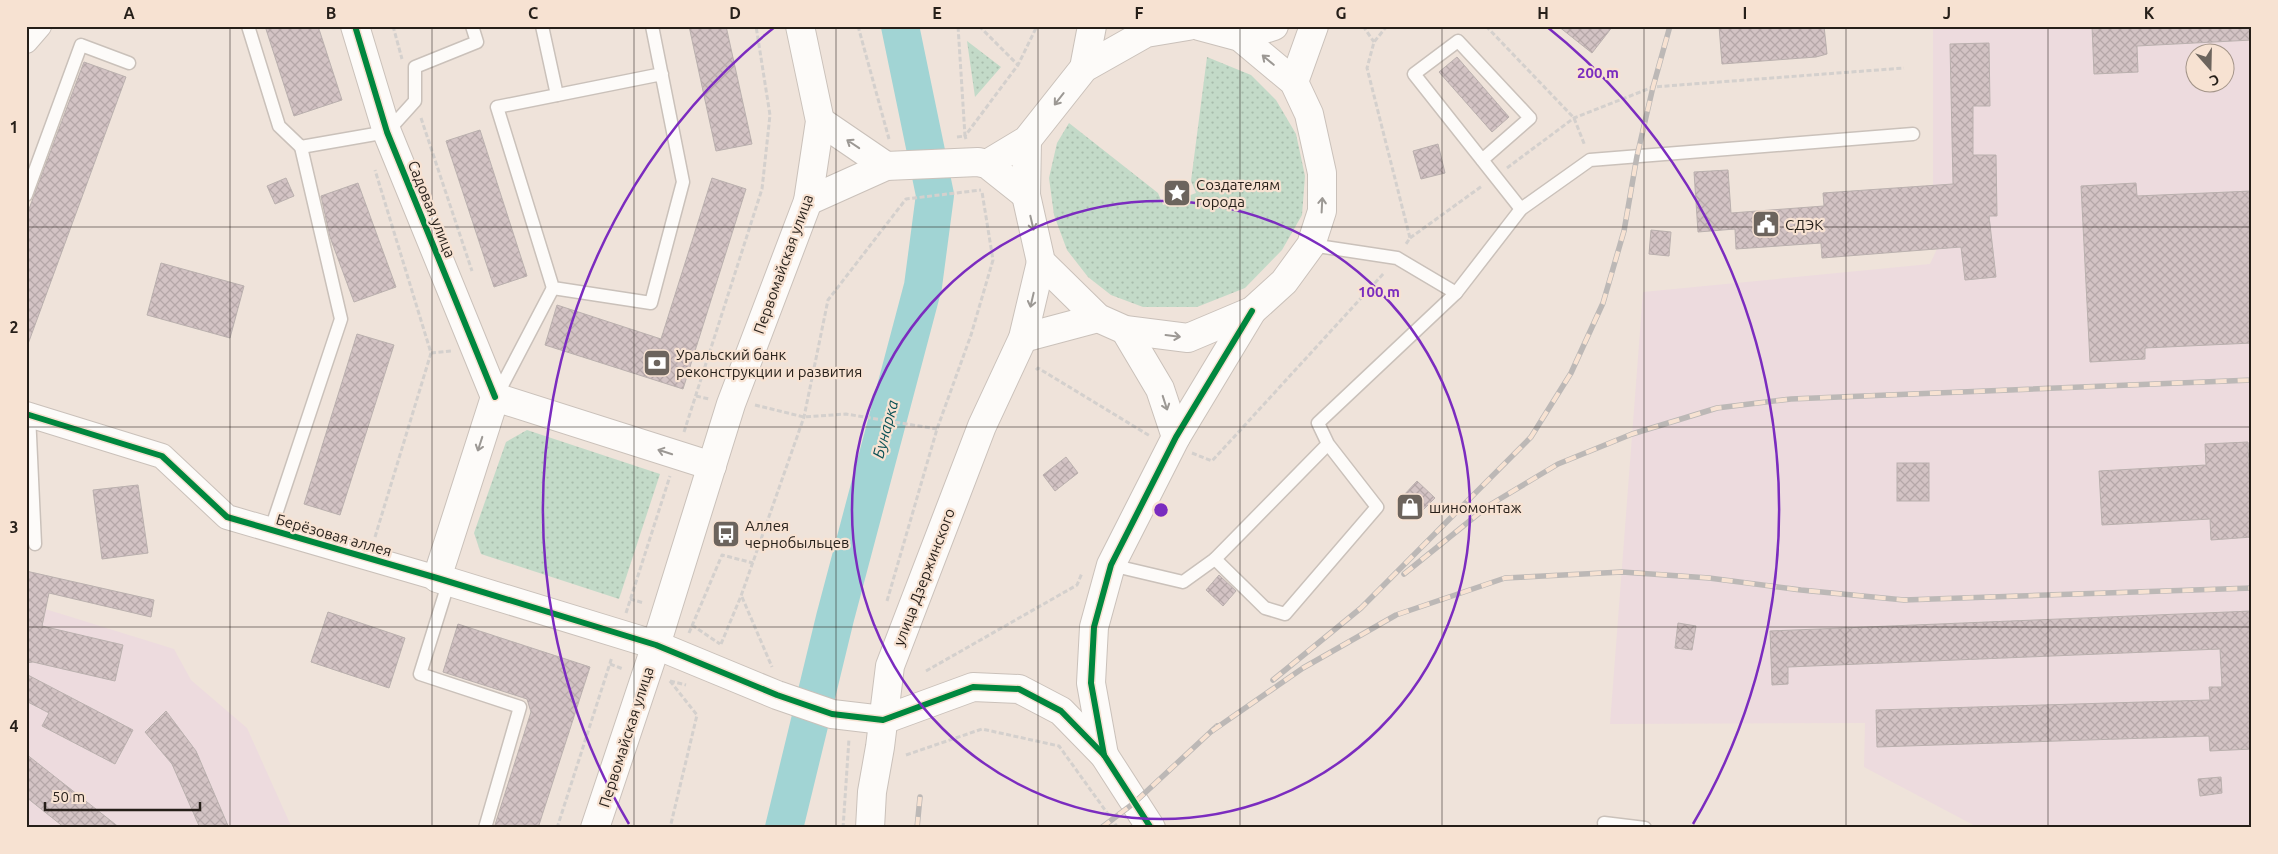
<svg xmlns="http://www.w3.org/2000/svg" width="2278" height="854" viewBox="0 0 2278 854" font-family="Ubuntu,sans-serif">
	<defs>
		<pattern id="park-dots" width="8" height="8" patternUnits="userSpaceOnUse" patternTransform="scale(1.25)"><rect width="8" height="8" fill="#c3dac8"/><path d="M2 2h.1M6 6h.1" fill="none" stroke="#a7bbab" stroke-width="1.8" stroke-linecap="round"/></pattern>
		<pattern id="building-cross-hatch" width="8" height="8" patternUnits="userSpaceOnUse" patternTransform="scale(1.25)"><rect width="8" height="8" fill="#d3c3c4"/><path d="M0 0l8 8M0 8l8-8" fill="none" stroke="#b5a7a8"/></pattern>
	</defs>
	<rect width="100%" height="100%" fill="#efe3da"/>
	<g fill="#eddbde" fill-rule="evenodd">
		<path d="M1933 26H2252V828H1979L1864 767 1865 723 1610 724 1643 292 1930 264 1937 249 1933 185ZM2196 52H2226V82H2196Z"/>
		<polygon points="26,603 174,649 191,680 247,728 292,828 26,828"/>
	</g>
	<g fill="url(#park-dots)">
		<polygon points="967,41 1001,67 975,97"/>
		<polygon points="1207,57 1251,75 1276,100 1296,134 1305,176 1302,215 1282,250 1245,288 1197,307 1143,307 1111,295 1088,277 1067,250 1054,215 1049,178 1057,143 1069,123 1158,193 1163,205 1196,193 1191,181"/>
		<polygon points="527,430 660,474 619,599 481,554 474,533 506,442"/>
	</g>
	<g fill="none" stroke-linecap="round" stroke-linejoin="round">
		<polyline stroke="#a1d4d4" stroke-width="38" points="784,828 835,618 923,286 935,195 900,26"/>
	</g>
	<g fill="url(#building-cross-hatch)" stroke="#bab0ae">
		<polygon points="265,26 318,26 342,100 294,116"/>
		<polygon points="689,26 726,26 752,144 716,151"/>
		<polygon points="1558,26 1613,26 1592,53"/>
		<polygon points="1719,26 1824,26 1827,54 1816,57 1722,64"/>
		<polygon points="2092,26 2252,26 2252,40 2137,46 2138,72 2094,74"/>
		<polygon points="1989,43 1990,106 1973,106 1973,155 1996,155 1997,216 1989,216 1996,277 1965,280 1961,247 1822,258 1821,243 1736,249 1735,229 1698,232 1694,172 1728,170 1731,213 1824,206 1823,193 1953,184 1950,44"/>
		<polygon points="1457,57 1509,117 1492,132 1439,72"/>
		<polygon points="84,62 126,77 28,344 26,344 26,217"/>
		<polygon points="480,130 527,276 494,287 446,141"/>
		<polygon points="1438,144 1445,173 1421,179 1413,151"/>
		<polygon points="286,178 294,196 275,204 267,186"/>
		<polygon points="712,178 746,189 683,389 545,345 557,305 661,339"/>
		<polygon points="358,183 396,287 354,302 330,237 321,196"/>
		<polygon points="2136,183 2137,196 2252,191 2252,343 2145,348 2145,359 2090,362 2081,186"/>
		<polygon points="1651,230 1671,232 1669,256 1649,254"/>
		<polygon points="161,263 244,286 230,338 147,315"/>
		<polygon points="357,334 394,345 340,515 304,504"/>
		<polygon points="2248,442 2252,537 2211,540 2210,519 2102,525 2099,471 2206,465 2205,444"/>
		<polygon points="1066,457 1078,473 1055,491 1043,475"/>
		<rect x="1897" y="463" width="32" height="38"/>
		<polygon points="1417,481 1435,498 1421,512 1403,496"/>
		<polygon points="138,485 148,553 102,559 93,490"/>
		<polygon points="26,571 154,600 151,617 49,593 42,626 123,645 115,681 33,662 26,663"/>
		<polygon points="1219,575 1236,591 1223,606 1206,590"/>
		<polygon points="2252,611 2252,749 2210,751 2209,736 1877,747 1876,710 2210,700 2209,687 2222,687 2220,649 1788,667 1788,684 1772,685 1770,631"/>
		<polygon points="328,612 405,638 389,688 311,662"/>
		<polygon points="1678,623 1696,626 1692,650 1675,648"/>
		<polygon points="458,624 590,667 538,828 494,828 531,712 527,699 443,672"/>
		<polygon points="26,674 133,730 115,764 42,726 49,713 26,701"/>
		<polygon points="166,711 196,751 229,828 200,828 172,764 145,732"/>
		<polygon points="26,754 120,828 65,828 26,797"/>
		<polygon points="2221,777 2222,793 2200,796 2198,779"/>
	</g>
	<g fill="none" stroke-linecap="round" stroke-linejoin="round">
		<g stroke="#cac1ba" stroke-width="15">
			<g id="lane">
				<polyline points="248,26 279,126 301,147 387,132 415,101 415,67 477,42 472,26"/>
				<polyline points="542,26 557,95"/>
				<polyline points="652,26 683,182 651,303 553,288 497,107 662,74"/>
				<polyline points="1482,160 1530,118 1458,41 1414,74 1521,209"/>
				<polyline points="26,195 81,45 129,63"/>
				<polyline points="1311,245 1397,258 1456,293"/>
				<polyline points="496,397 553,288"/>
				<polyline points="29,414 35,544"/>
				<polyline points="1328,444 1215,559 1265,608 1285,614 1377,507 1328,444 1318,423 1456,293 1521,209 1590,160 1913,134"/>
				<polyline points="271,529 341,319 301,147"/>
				<polyline points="1111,565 1183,582 1215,559"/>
				<polyline points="449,581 420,674 520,707 485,828"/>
				<polyline points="1604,823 1645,828"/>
			</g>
		</g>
		<g stroke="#cac1ba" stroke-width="26">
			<g id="street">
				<polyline points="26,41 39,26"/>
				<polyline points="26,414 162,456 227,517 437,578"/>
			</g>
		</g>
		<g stroke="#cac1ba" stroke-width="30">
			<g id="secondary">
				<polyline points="355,26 387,132 495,397"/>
				<polyline points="1240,37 1274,26"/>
				<polyline points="1084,68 1092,26"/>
				<polyline points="1294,82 1314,26"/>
				<polyline points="820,121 886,166"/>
				<polyline points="1027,140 1026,195 1041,262 1098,318 1125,330 1188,338 1252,311 1284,282 1311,245 1322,211 1322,173 1309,114 1294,82 1240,37 1199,26"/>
				<polyline points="987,164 1027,140 1084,68 1146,33 1188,26"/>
				<polyline points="808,201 886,166 978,162 987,164 1026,195"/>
				<polyline points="1125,330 1160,389 1176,437"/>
				<polyline points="1023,338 1098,318"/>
				<polyline points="495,397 437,578 656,645 777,695 832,714 883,720 973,687 1019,689 1061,711 1104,755 1151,828"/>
				<polyline points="495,397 712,466"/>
				<polyline points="1104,755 1091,683 1094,627 1111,565 1176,437 1252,311"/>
				<polyline points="595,828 656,645 731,404 808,201 820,121 800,26"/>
				<polyline points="870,828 872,792 880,747 890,666 982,426 1023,338 1041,262"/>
			</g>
		</g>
		<g stroke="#d4d0cd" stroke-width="3" stroke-dasharray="5 2.5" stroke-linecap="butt">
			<polyline points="393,26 402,59"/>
			<polyline points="858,26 889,139"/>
			<polyline points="979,26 1018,65"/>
			<polyline points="1363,26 1374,42"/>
			<polyline points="1387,26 1374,42 1367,68 1410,238 1406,244"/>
			<polyline points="1486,26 1574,118 1585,146"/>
			<polyline points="421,118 472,271"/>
			<polyline points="957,137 965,136 958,26"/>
			<polyline points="966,139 965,136 1018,65 1037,26"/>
			<polyline points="1507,168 1574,118 1653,87 1904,68"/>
			<polyline points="1410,238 1482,186"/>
			<polyline points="431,353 452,351"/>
			<polyline points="1036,370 1038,368 1150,436"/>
			<polyline points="696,396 709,399"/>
			<polyline points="755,405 804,417 846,414 937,429"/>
			<polyline points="684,432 762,189 770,115 756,26"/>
			<polyline points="1192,453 1212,461 1384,273"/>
			<polyline points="375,537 431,353 375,170"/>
			<polyline points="742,597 772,667"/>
			<polyline points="630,599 644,603"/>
			<polyline points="887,601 937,429 971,335 993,260 982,192"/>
			<polyline points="626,613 670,476"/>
			<polyline points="692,625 720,644"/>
			<polyline points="689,633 722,555 753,563"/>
			<polyline points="721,644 741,596 804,417 828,300 906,199 981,190"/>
			<polyline points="610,664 623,669"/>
			<polyline points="926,671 1077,585 1082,573"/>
			<polyline points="670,681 697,715 670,828"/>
			<polyline points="670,681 686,685"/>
			<polyline points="906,755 982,729 1059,746 1118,828"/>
			<polyline points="557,828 612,657"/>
			<polyline points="843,828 849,739"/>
		</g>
		<use href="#lane" stroke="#fdfbf9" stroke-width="12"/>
		<use href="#street" stroke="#fdfbf9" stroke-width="24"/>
		<use href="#secondary" stroke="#fdfbf9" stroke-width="28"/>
		<g stroke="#bcb8b6" stroke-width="5.5">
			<g id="rail">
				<polyline points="1404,574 1488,506 1558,464 1632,434 1717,408 1791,399 2252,380"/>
				<polyline points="1273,680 1361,608 1531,437 1571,373 1603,303 1624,231 1637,156 1653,87 1670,26"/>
				<polyline points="1212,731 1303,668 1396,615 1505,578 1622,572 1709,578 1801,590 1904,600 2252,588"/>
				<polyline points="917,828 920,797"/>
				<polyline points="1101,828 1134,803 1217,726"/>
			</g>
		</g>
		<use href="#rail" stroke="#f7e2d2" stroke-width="4" stroke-dasharray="11" stroke-linecap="butt"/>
		<g stroke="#f7e2d2" stroke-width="9">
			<g id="cycleway">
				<polyline points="355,26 387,132 495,397"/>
				<polyline points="26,414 162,456 227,517 437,578 656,645 777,695 832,714 883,720 973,687 1019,689 1061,711 1104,755 1151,828"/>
				<polyline points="1104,755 1091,683 1094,627 1111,565 1176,437 1252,311"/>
			</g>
		</g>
		<use href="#cycleway" stroke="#00873e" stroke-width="6"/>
	</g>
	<defs><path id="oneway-shaft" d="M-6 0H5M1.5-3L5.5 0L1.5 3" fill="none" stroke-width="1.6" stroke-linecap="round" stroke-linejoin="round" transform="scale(1.25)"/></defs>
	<g stroke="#9c9894">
		<use href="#oneway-shaft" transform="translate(1268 60) rotate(-140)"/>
		<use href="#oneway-shaft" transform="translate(1059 99) rotate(128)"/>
		<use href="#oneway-shaft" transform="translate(853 144) rotate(-146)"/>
		<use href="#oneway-shaft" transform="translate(1322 205) rotate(-87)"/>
		<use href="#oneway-shaft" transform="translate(1032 223) rotate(77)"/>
		<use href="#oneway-shaft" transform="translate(1032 300) rotate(103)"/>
		<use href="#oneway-shaft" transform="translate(1173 336) rotate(7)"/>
		<use href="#oneway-shaft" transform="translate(1165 403) rotate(72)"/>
		<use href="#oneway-shaft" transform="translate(480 444) rotate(108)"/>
		<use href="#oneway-shaft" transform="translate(665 452) rotate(-162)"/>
	</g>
	<path fill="none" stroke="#261f19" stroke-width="1" stroke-opacity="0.55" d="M230 26V828M432 26V828M634 26V828M836 26V828M1038 26V828M1240 26V828M1442 26V828M1644 26V828M1846 26V828M2048 26V828M26 227H2252M26 427H2252M26 627H2252"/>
	<g fill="none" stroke="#7b2cbf" stroke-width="2.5">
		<circle cx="1161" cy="510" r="309"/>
		<path d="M629 824A618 618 0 0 1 776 26M1546 26A618 618 0 0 1 1693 824"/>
	</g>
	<defs>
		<g id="sight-square" transform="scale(1.4375)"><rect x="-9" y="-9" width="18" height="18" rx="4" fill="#6c645d" stroke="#f7e2d2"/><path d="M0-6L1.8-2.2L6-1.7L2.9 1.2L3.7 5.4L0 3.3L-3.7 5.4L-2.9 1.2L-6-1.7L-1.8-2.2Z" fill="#fff"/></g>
		<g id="civic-square" transform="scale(1.4375)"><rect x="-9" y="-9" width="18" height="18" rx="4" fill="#6c645d" stroke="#f7e2d2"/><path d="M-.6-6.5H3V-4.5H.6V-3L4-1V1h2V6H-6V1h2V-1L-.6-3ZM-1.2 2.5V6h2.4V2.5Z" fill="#fff"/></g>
		<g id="bank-square" transform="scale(1.4375)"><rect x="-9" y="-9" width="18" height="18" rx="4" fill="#6c645d" stroke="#f7e2d2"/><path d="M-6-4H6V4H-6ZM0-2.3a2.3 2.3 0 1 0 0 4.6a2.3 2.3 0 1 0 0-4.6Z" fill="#fff"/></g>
		<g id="shop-square" transform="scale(1.4375)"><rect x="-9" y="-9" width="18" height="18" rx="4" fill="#6c645d" stroke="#f7e2d2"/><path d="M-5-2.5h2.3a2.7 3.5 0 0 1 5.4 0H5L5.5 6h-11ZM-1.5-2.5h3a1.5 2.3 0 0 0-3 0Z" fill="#fff"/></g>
		<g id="bus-square" transform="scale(1.4375)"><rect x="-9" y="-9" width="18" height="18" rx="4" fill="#6c645d" stroke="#f7e2d2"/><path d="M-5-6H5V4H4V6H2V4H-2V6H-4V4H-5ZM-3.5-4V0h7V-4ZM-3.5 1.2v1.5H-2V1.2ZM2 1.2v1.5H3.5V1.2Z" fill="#fff"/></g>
	</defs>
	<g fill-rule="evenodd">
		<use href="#sight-square" x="1177" y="193"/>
		<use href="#civic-square" x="1766" y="224"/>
		<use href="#bank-square" x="657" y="363"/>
		<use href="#shop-square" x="1410" y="507"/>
		<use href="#bus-square" x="726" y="534"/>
	</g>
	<g text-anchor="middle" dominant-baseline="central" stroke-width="4.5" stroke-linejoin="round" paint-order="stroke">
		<g font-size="15" fill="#261f19" stroke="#f7e2d2" text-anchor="start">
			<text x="1196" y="184">Создателям<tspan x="1196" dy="17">города</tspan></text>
			<text x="1785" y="224">СДЭК</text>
			<text x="676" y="354">Уральский банк<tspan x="676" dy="17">реконструкции и развития</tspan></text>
			<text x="1429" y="507">шиномонтаж</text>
			<text x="745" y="525">Аллея<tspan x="745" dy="17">чернобыльцев</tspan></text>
		</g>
		<g font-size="15" fill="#261f19" stroke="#f7e2d2">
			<text transform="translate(432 209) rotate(68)">Садовая улица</text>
			<text transform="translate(783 264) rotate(-70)">Первомайская улица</text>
			<text transform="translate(334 535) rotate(16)">Берёзовая аллея</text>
			<text transform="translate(924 577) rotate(-69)">улица Дзержинского</text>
			<text transform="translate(626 737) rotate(-72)">Первомайская улица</text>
		</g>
		<g font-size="16" font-style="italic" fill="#095055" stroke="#f7e2d2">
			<text transform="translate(885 429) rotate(-75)">Бунарка</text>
		</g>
	</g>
	<circle cx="1161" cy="510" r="8" fill="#7b2cbf" stroke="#f7e2d2" stroke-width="2.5"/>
	<g font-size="15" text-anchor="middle" font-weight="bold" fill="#7b2cbf" stroke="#f7e2d2" stroke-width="4.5" stroke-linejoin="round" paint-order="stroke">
		<text x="1598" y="78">200 m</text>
		<text x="1379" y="297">100 m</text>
	</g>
	<rect width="2278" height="854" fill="none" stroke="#f7e2d2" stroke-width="55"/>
	<g transform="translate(2210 68) rotate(160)"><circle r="24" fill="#f7e2d2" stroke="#a39488"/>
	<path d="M0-4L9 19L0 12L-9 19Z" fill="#6c645d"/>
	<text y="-8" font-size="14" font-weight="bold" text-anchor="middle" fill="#261f19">С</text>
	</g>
	<path d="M45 802v8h155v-8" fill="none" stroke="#261f19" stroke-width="2.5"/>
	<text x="52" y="802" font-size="15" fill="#261f19" stroke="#f7e2d2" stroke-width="4" paint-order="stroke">50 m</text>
	<rect x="28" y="28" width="2222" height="798" fill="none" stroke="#261f19" stroke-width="2"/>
	<g font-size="16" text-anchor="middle" font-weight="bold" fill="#261f19">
		<text x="129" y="19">A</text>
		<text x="331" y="19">B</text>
		<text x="533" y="19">C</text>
		<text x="735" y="19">D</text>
		<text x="937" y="19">E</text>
		<text x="1139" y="19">F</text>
		<text x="1341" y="19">G</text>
		<text x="1543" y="19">H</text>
		<text x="1745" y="19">I</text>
		<text x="1947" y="19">J</text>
		<text x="2149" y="19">K</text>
		<text x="14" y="133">1</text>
		<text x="14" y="333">2</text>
		<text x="14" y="533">3</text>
		<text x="14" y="732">4</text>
	</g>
</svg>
